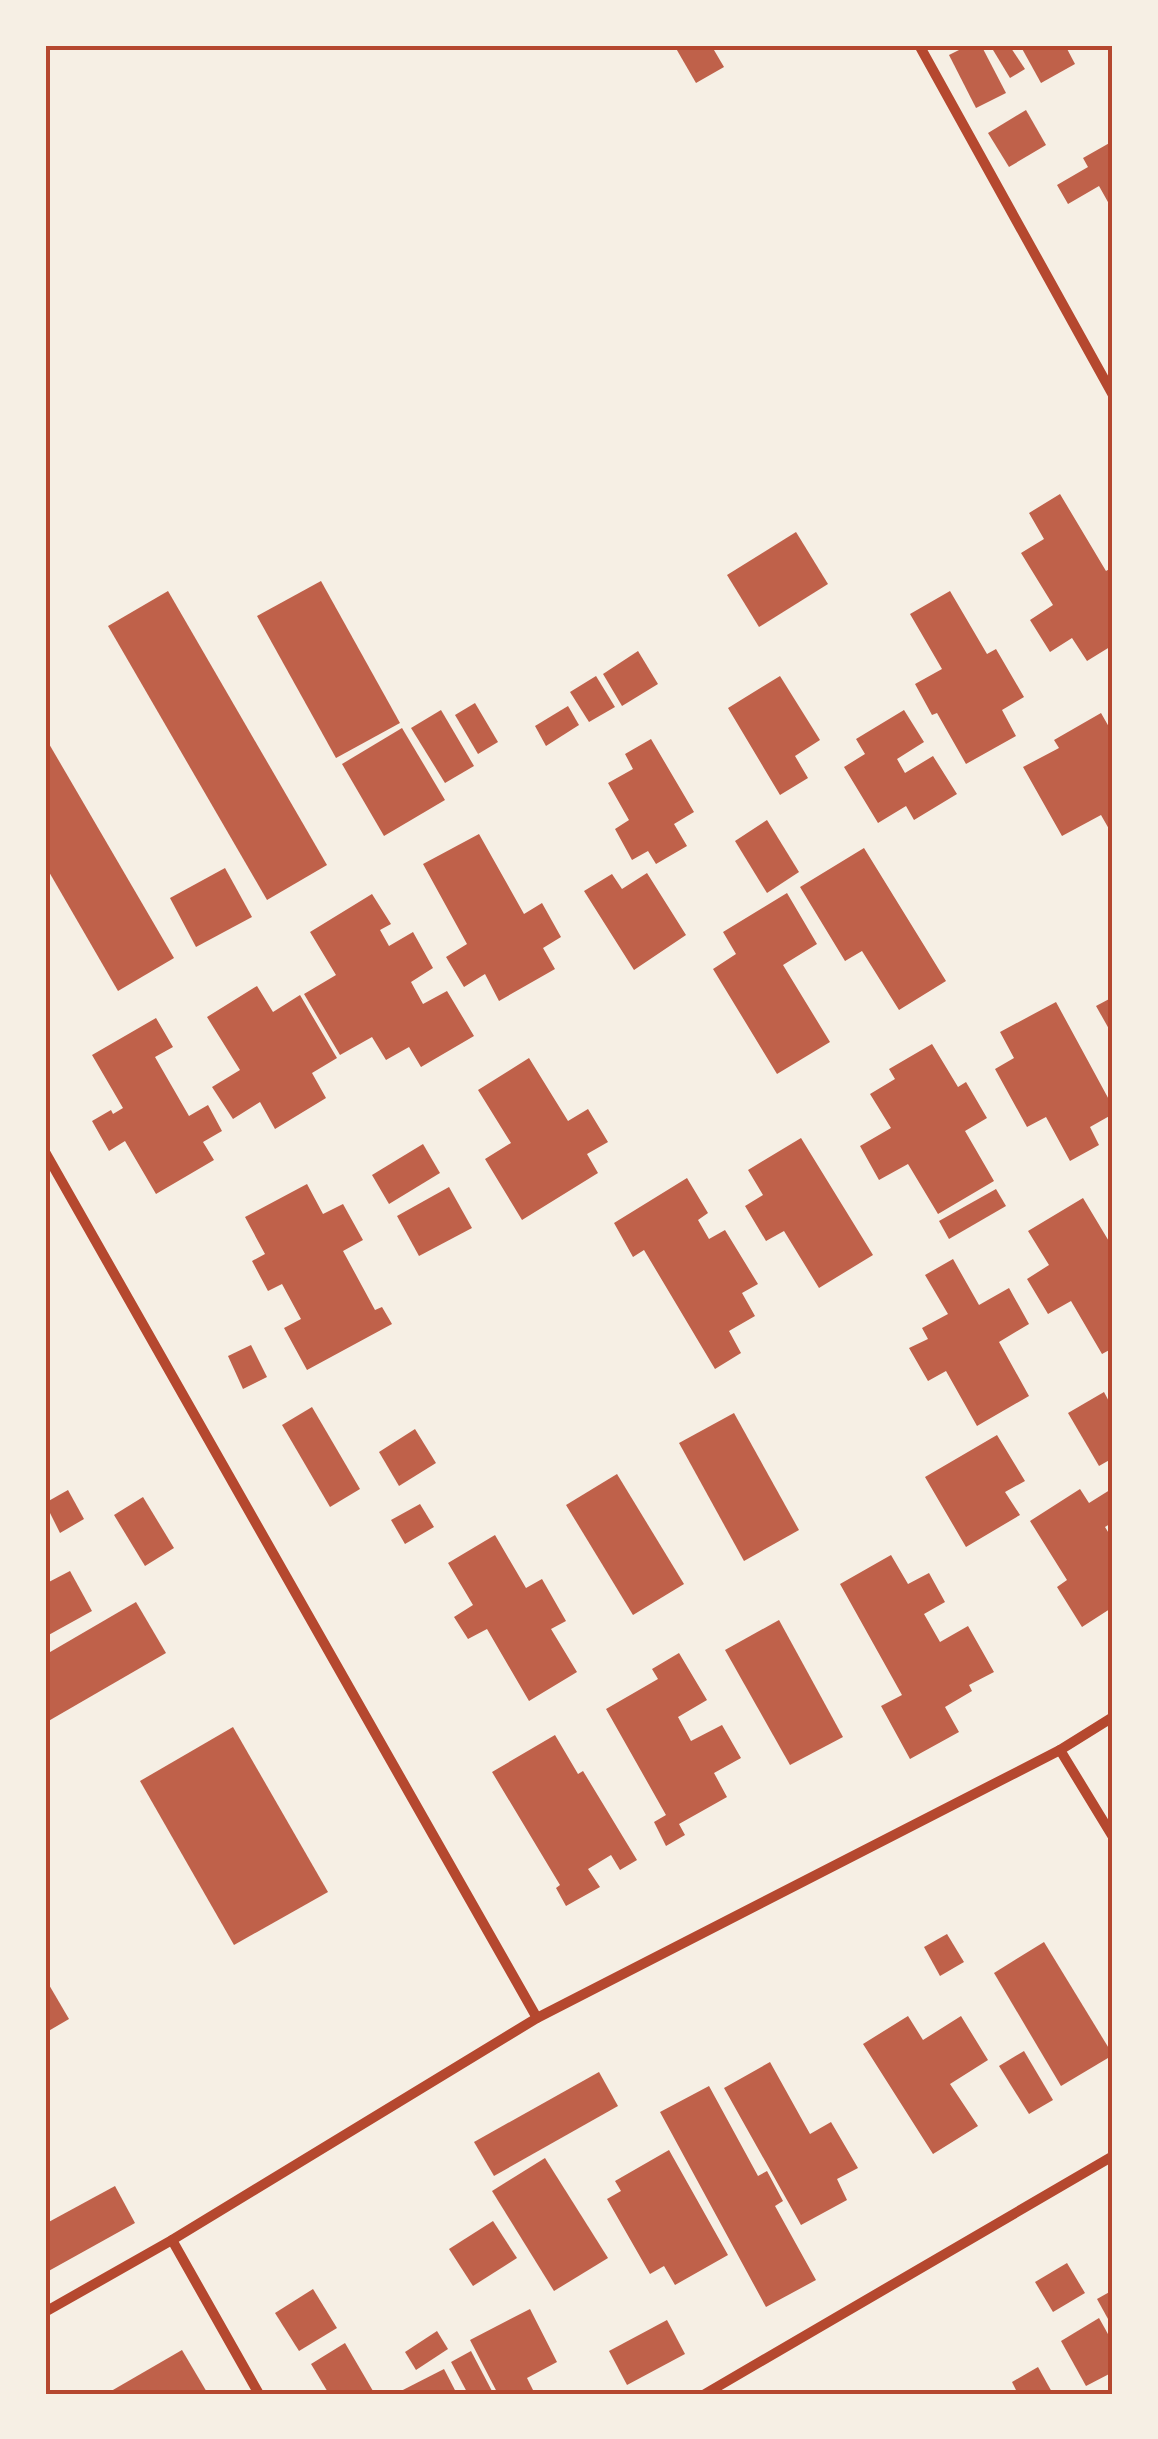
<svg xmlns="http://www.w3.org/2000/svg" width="1158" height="2439" viewBox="0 0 1158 2439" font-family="Overpass,sans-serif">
	<rect width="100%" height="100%" fill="#f6efe4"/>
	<g fill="#bf614a">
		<polygon points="674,45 711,45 724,67 696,83"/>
		<polygon points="969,45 981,45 1006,93 976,108 949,55"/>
		<polygon points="990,45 1009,45 1025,69 1010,78"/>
		<polygon points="1020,45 1065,45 1075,64 1041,83"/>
		<polygon points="1026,110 1046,145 1009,167 988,133"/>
		<polygon points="1113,141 1113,211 1099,186 1068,204 1057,185 1088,167 1083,158"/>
		<polygon points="1060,494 1106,571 1113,567 1113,645 1087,661 1072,638 1050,652 1030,620 1053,605 1021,553 1044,539 1029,513"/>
		<polygon points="796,532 828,584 759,627 727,575"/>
		<polygon points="321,581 400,723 336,758 257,616"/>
		<polygon points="168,591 327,865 267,900 108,626"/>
		<polygon points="950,591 987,654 996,649 1024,697 1002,710 1016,736 966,764 937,713 932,715 915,684 942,669 910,614"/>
		<polygon points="638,651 658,684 622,706 603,674"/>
		<polygon points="596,676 615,707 589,722 570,692"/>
		<polygon points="780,676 820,740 795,756 808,778 780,795 728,708"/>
		<polygon points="475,703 498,742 478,754 455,715"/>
		<polygon points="568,706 579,725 546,746 535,726"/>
		<polygon points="441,710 474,766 445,783 411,728"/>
		<polygon points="904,710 924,742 897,759 905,773 933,756 957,794 914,820 906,806 878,823 844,767 865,754 856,739"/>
		<polygon points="1101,713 1113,734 1113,836 1101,815 1062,836 1023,767 1059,748 1054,740"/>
		<polygon points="402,728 445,800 384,836 342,764"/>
		<polygon points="45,737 174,958 118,991 45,865"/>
		<polygon points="651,739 694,812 674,824 687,846 656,864 648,851 632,860 615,829 629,820 608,783 633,769 625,754"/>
		<polygon points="767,820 799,872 767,893 735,841"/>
		<polygon points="479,834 524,914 542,903 561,937 543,948 555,969 499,1001 485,974 464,987 446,957 467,944 423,864"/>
		<polygon points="864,848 946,981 899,1010 862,951 845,961 800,887"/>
		<polygon points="225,868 252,917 196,947 170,898"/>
		<polygon points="647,873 686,935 634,970 584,891 612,874 622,889"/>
		<polygon points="787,893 817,944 783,965 830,1042 777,1074 713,969 736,954 723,932"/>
		<polygon points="372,894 391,924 380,930 389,946 413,932 433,968 411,982 423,1004 447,991 474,1036 421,1067 409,1047 386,1060 372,1037 340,1055 304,994 336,975 310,932"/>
		<polygon points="257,986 273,1012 300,995 337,1058 312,1073 326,1098 275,1129 260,1102 233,1119 212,1087 240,1070 207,1017"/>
		<polygon points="1113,997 1113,1036 1096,1006"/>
		<polygon points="1056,1002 1113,1107 1113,1114 1090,1127 1099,1145 1070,1161 1046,1117 1027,1127 995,1069 1014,1058 1000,1032"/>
		<polygon points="156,1018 173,1047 155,1057 189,1116 208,1105 222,1131 203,1142 214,1160 156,1194 125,1141 109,1151 92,1121 111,1110 113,1114 123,1108 92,1055"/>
		<polygon points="932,1044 958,1087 966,1082 987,1118 965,1131 994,1181 938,1214 908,1164 879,1180 860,1146 891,1128 870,1094 895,1079 889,1069"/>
		<polygon points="529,1058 568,1121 588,1109 608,1142 587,1154 598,1173 522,1220 485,1159 511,1143 478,1090"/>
		<polygon points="801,1138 873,1255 819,1288 784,1231 766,1241 745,1206 763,1195 748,1170"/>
		<polygon points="423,1144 440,1173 389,1204 372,1175"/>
		<polygon points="687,1178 708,1213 698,1220 709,1239 725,1230 758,1284 742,1293 755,1316 729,1331 741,1353 715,1369 644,1250 633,1257 614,1223"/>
		<polygon points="307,1184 323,1214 343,1204 363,1240 343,1251 375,1310 382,1307 392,1324 307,1370 284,1328 301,1319 282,1284 268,1291 252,1261 265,1254 245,1217"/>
		<polygon points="449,1187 472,1228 419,1256 397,1216"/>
		<polygon points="996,1189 1006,1206 949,1239 939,1221"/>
		<polygon points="1083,1198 1113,1248 1113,1348 1102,1354 1071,1301 1048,1314 1027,1279 1049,1265 1028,1231"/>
		<polygon points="953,1259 979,1305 1009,1288 1029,1324 999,1342 1029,1396 977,1426 946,1371 928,1381 909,1348 928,1339 922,1328 948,1314 925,1275"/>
		<polygon points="251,1345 267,1377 243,1389 228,1356"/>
		<polygon points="1104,1392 1113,1409 1113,1458 1099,1466 1068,1413"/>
		<polygon points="312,1407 360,1489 330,1507 282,1425"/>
		<polygon points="734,1413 799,1530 744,1561 679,1443"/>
		<polygon points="415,1429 436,1463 399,1486 379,1452"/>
		<polygon points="997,1435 1025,1481 1005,1492 1020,1515 966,1547 925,1477"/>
		<polygon points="617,1474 684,1584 633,1615 566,1505"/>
		<polygon points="1113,1488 1113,1522 1105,1527 1113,1540 1113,1607 1082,1627 1057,1587 1067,1580 1030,1521 1080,1489 1089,1503"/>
		<polygon points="68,1490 84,1519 60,1533 45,1503"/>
		<polygon points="143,1497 174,1548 145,1566 114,1515"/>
		<polygon points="420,1504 434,1527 405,1544 391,1520"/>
		<polygon points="495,1535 526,1588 542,1579 566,1621 551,1629 577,1672 529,1701 487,1629 468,1639 454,1617 473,1605 448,1563"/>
		<polygon points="891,1555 908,1584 929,1573 945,1602 924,1614 940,1642 968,1626 994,1672 969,1685 972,1691 945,1707 959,1732 910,1759 881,1706 902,1695 840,1584"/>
		<polygon points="70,1571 92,1611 45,1637 45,1584"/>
		<polygon points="136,1602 166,1653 45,1723 45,1655"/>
		<polygon points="779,1620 843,1737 790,1765 725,1650"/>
		<polygon points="679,1653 707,1700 678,1717 691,1741 722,1725 741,1758 714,1773 727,1797 679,1824 685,1835 666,1846 654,1822 666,1815 606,1709 658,1679 652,1669"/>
		<polygon points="233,1727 328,1892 234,1945 140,1781"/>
		<polygon points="555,1735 578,1774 583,1771 637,1860 620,1870 611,1855 588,1869 600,1887 566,1906 556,1888 560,1885 492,1772"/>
		<polygon points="947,1934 964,1962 940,1976 924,1947"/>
		<polygon points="1044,1942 1113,2055 1061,2086 994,1973"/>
		<polygon points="45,1978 69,2019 45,2033"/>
		<polygon points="908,2016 923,2040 961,2016 988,2060 950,2084 978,2126 933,2154 863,2044"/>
		<polygon points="1024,2051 1053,2100 1029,2114 999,2066"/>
		<polygon points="770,2062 810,2134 831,2122 858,2168 837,2179 847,2200 801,2225 724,2088"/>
		<polygon points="599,2072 618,2106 494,2176 474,2142"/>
		<polygon points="709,2086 758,2176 767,2171 783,2201 775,2206 816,2280 766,2307 660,2112"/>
		<polygon points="669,2150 728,2255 675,2285 664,2266 650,2274 607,2199 621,2191 615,2181"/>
		<polygon points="545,2158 608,2258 554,2291 492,2191"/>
		<polygon points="115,2186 135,2223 45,2273 45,2224"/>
		<polygon points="493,2221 517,2258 473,2286 449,2249"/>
		<polygon points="1067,2263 1085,2293 1053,2312 1035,2282"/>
		<polygon points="313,2289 337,2328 299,2351 275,2313"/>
		<polygon points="1113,2290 1113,2328 1097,2299"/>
		<polygon points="530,2309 557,2362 527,2378 535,2394 498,2394 470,2340"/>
		<polygon points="1099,2318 1113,2343 1113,2372 1086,2386 1061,2341"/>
		<polygon points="667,2320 685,2354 627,2385 609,2351"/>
		<polygon points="437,2331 448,2349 416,2370 405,2352"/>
		<polygon points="345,2343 373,2391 367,2394 329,2394 311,2364"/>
		<polygon points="182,2350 208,2394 106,2394"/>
		<polygon points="471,2351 493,2393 490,2394 468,2394 451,2362"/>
		<polygon points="1038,2367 1053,2394 1018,2394 1012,2382"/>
		<polygon points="444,2369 457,2394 395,2394"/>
	</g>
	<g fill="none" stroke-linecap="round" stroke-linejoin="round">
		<g stroke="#b5482f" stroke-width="10">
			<polyline points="919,45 1113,395"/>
			<polyline points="45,1152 537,2018"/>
			<polyline points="1060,1750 1113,1837"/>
			<polyline points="172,2240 259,2394"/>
			<polyline points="45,2312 172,2240 537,2018 1060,1750 1113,1717"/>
			<polyline points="705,2394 1113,2156"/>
		</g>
	</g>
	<rect width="1158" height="2439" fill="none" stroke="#f6efe4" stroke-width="95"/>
	<rect x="48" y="48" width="1062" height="2344" fill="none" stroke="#b5482f" stroke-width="4"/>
</svg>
